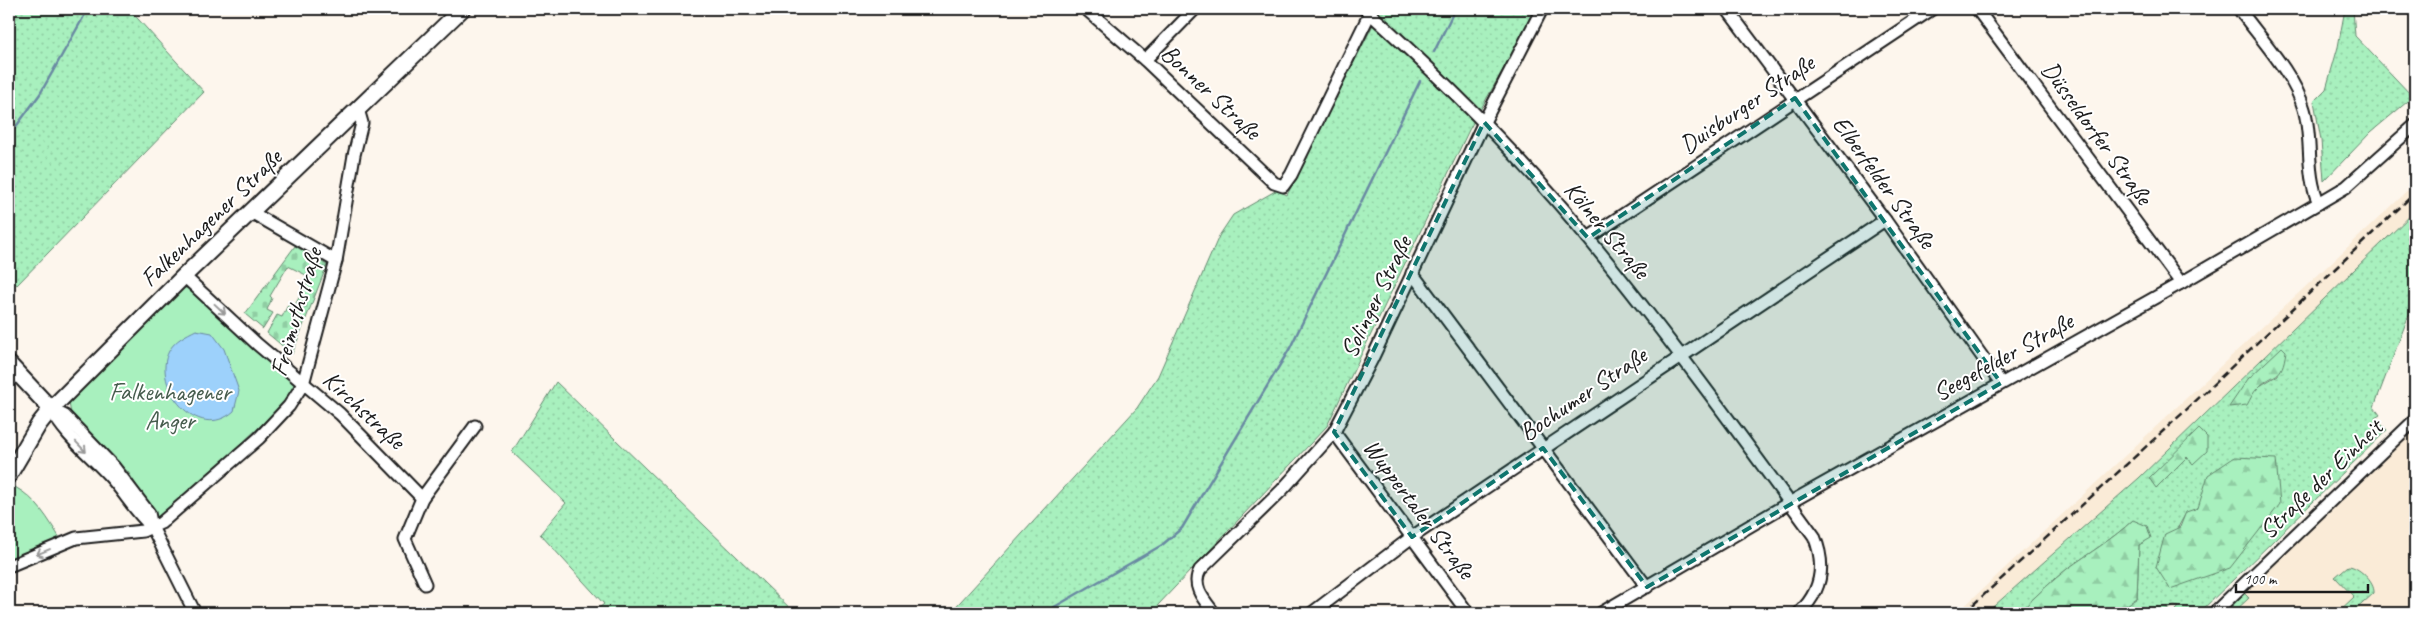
<svg xmlns="http://www.w3.org/2000/svg" width="2424" height="622" viewBox="0 0 2424 622" font-family="Caveat,sans-serif">
	<defs>
		<pattern id="grass-dots" width="8" height="8" patternUnits="userSpaceOnUse" patternTransform="scale(1.25)"><rect width="8" height="8" fill="#a8f0be"/><path d="M2 2h.1M6 6h.1" fill="none" stroke="#90cda3" stroke-width="1.8" stroke-linecap="round"/></pattern>
		<pattern id="forest-firs" width="22" height="20" patternUnits="userSpaceOnUse" patternTransform="scale(1.25)"><rect width="22" height="20" fill="#a8f0be"/><path d="M5 1l3.5 6h-7zM16 11l3.5 6h-7z" fill="#90cda3"/></pattern>
		<pattern id="cemetery-stones" width="16" height="16" patternUnits="userSpaceOnUse" patternTransform="scale(1.25)"><rect width="16" height="16" fill="#a8f0be"/><path d="M2 7V4a2 2 0 0 1 4 0v3zM10 15v-3a2 2 0 0 1 4 0v3z" fill="#90cda3"/></pattern>
	</defs>
	<rect width="100%" height="100%" fill="#fdf6ed"/>
	<filter id="ink" filterUnits="userSpaceOnUse"><feTurbulence type="fractalNoise" baseFrequency=".02" numOctaves="2"/><feDisplacementMap in="SourceGraphic" scale="10" xChannelSelector="R" yChannelSelector="G"/><feConvolveMatrix kernelMatrix="1 2 1 2 8 2 1 2 1" color-interpolation-filters="sRGB"/></filter>
	<g filter="url(#ink)">
		<g fill="#faebd7">
			<polygon points="2415,184 2415,211 2139,478 1986,613 1957,613"/>
			<polygon points="2415,426 2415,613 2221,613"/>
		</g>
		<g fill="url(#grass-dots)" stroke="#62866d" fill-rule="evenodd">
			<polygon points="9,9 129,9 204,92 17,285 9,278"/>
			<polygon points="1381,9 1537,9 1469,130 1327,426 1158,605 1163,613 950,613 1137,408 1158,376 1219,236 1233,215 1277,190 1287,195"/>
			<polygon points="2345,9 2353,9 2355,36 2413,97 2371,132 2324,181 2321,140 2314,101 2326,89 2338,47"/>
			<path d="M2415 211V311L2408 317 2374 407 2380 415 2375 418 2387 430 2199 613H2173L2179 607 2174 606 2160 613H2115L2137 598 2139 545 2133 520C2113 539 2089 553 2067 569 2051 582 2035 596 2021 611L2022 613H1986L2139 478ZM2282 348 2278 375 2258 387 2248 379ZM2198 508 2156 567 2186 513Z"/>
			<polygon points="556,382 795,613 593,613 604,604 540,534 566,503 512,452"/>
			<path d="M2348 566C2358 566 2375 582 2374 593L2352 613H2337L2354 597 2335 577Z"/>
			<polygon points="2243,592 2249,598 2233,613 2221,613"/>
		</g>
		<g fill="url(#forest-firs)" stroke="#62866d">
			<path d="M2282 347 2286 351C2282 382 2274 371 2258 388 2253 392 2250 400 2247 405L2229 407 2248 379Z"/>
			<polygon points="2199,429 2207,437 2207,451 2193,464 2187,457 2156,488 2149,478"/>
			<polygon points="2235,457 2276,459 2280,504 2230,568 2170,589 2156,567 2165,534 2180,527 2186,512 2198,508 2208,475"/>
			<path d="M2133 520 2147 526 2151 538 2139 545 2137 598 2115 613H2022L2021 611C2035 596 2051 582 2067 569 2089 553 2113 539 2133 520Z"/>
		</g>
		<polygon fill="url(#cemetery-stones)" stroke="#62866d" points="295,246 327,265 292,354 267,333 277,315 282,317 288,305 294,307 310,277 288,266 270,296 272,298 267,310 273,313 263,329 245,314"/>
		<g fill="#a8f0be" stroke="#62866d">
			<polygon points="183,288 191,288 295,385 291,397 206,477 157,518 128,472 71,414 69,403 74,395"/>
			<path d="M15 487C37 499 48 519 61 540L9 561V493Z"/>
		</g>
		<path fill="#9dd1fb" stroke="#6989a2" d="M196 330 212 333 224 349 239 391 234 411C197 444 151 385 169 351 175 340 186 335 196 330Z"/>
		<g fill="none" stroke-linecap="round" stroke-linejoin="round">
			<g stroke="#6989a2" stroke-width="2.5">
				<polyline points="1434,52 1455,9"/>
				<polyline points="9,136 40,94 88,9"/>
				<polyline points="1044,613 1162,545 1182,528 1290,348 1420,81"/>
			</g>
			<g stroke="#1c1c1c" stroke-width="15">
				<g id="minor">
					<polyline points="1086,9 1145,60 1274,183 1283,186 1291,175 1372,9"/>
					<path d="M1365 9C1444 80 1520 156 1588 238 1667 334 1741 436 1814 536 1826 565 1822 591 1799 613"/>
					<polyline points="1727,9 1885,220 2001,383"/>
					<polyline points="1977,9 2181,283"/>
					<path d="M2239 9C2260 38 2294 74 2304 109 2313 139 2305 174 2319 203"/>
					<polyline points="1145,60 1195,9"/>
					<polyline points="251,212 336,261"/>
					<polyline points="1588,238 1932,9"/>
					<polyline points="1412,273 1647,587"/>
					<polyline points="184,276 257,344 340,414 422,498"/>
					<polyline points="51,409 65,416 114,467 149,513 152,527 195,613"/>
					<path d="M51 409C65 437 92 456 112 479 126 495 136 513 152 527"/>
					<polyline points="1334,432 1468,613"/>
					<polyline points="9,566 76,538 143,531 161,523 259,438 289,406 303,384 336,261 354,155 362,123 358,109"/>
					<polyline points="425,584 405,539 422,498 475,426"/>
					<path d="M1214 613C1204 600 1191 586 1200 570L1282 490 1334 432 1372 359 1484 122 1542 9"/>
					<polyline points="1312,613 1412,537 1885,220"/>
					<polyline points="1601,613 1789,503 2181,283 2329,197 2346,187 2415,125"/>
					<polyline points="2214,613 2415,420"/>
				</g>
			</g>
			<g stroke="#1c1c1c" stroke-width="19">
				<g id="major">
					<polyline points="9,364 51,409"/>
					<polyline points="9,475 39,424 51,409 184,276 462,9"/>
				</g>
			</g>
			<use href="#minor" stroke="#fff" stroke-width="11"/>
			<use href="#major" stroke="#fff" stroke-width="15"/>
			<polyline stroke="#1c1c1c" stroke-width="2.5" stroke-dasharray="8 4" stroke-linecap="butt" points="1964,613 2185,411 2415,193"/>
		</g>
		<defs><path id="oneway-shaft" d="M-6 0H5M1.5-3L5.5 0L1.5 3" fill="none" stroke-width="1.6" stroke-linecap="round" stroke-linejoin="round" transform="scale(1.25)"/></defs>
		<g stroke="#999">
			<use href="#oneway-shaft" transform="translate(220 309) rotate(43)"/>
			<use href="#oneway-shaft" transform="translate(81 447) rotate(46)"/>
			<use href="#oneway-shaft" transform="translate(43 552) rotate(157)"/>
		</g>
	</g>
	<path fill="#0f766e" fill-opacity="0.2" stroke="#0f766e" stroke-width="4" stroke-dasharray="10 6" stroke-linejoin="round" d="M1795 98 2001 383 1647 587 1543 448 1412 537 1334 432 1484 122 1588 238Z"/>
	<g text-anchor="middle" dominant-baseline="central" stroke-width="4" stroke-linejoin="round" paint-order="stroke">
		<g font-size="25" fill="#1c1c1c" stroke="#fff">
			<text transform="translate(1211 92) rotate(43)">Bonner Straße</text>
			<text transform="translate(1747 104) rotate(-34)">Duisburger Straße</text>
			<text transform="translate(2097 133) rotate(54)">Düsseldorfer Straße</text>
			<text transform="translate(1884 182) rotate(54)">Elberfelder Straße</text>
			<text transform="translate(211 218) rotate(-44)">Falkenhagener Straße</text>
			<text transform="translate(1607 230) rotate(50)">Kölner Straße</text>
			<text transform="translate(1376 297) rotate(-64)">Solinger Straße</text>
			<text transform="translate(296 312) rotate(-74)">Freimuthstraße</text>
			<text transform="translate(2003 357) rotate(-29)">Seegefelder Straße</text>
			<text transform="translate(1583 394) rotate(-34)">Bochumer Straße</text>
			<text transform="translate(364 410) rotate(43)">Kirchstraße</text>
			<text transform="translate(2321 479) rotate(-44)">Straße der Einheit</text>
			<text transform="translate(1419 509) rotate(53)">Wuppertaler Straße</text>
		</g>
		<g font-size="25" fill="#465c4d" stroke="#fff">
			<text x="170" y="392">Falkenhagener<tspan x="170" dy="29">Anger</tspan></text>
		</g>
	</g>
	<rect width="2424" height="622" fill="none" stroke="#fff" stroke-width="30"/>
	<rect x="15" y="15" width="2394" height="592" fill="none" stroke="#1c1c1c" stroke-width="2" filter="url(#ink)"/>
	<path d="M2236 584v8h132v-8" fill="none" stroke="#1c1c1c" stroke-width="2.5"/>
	<text x="2244" y="584" font-size="15" fill="#1c1c1c" stroke="#ffffff" stroke-width="4" paint-order="stroke">100 m</text>
</svg>
